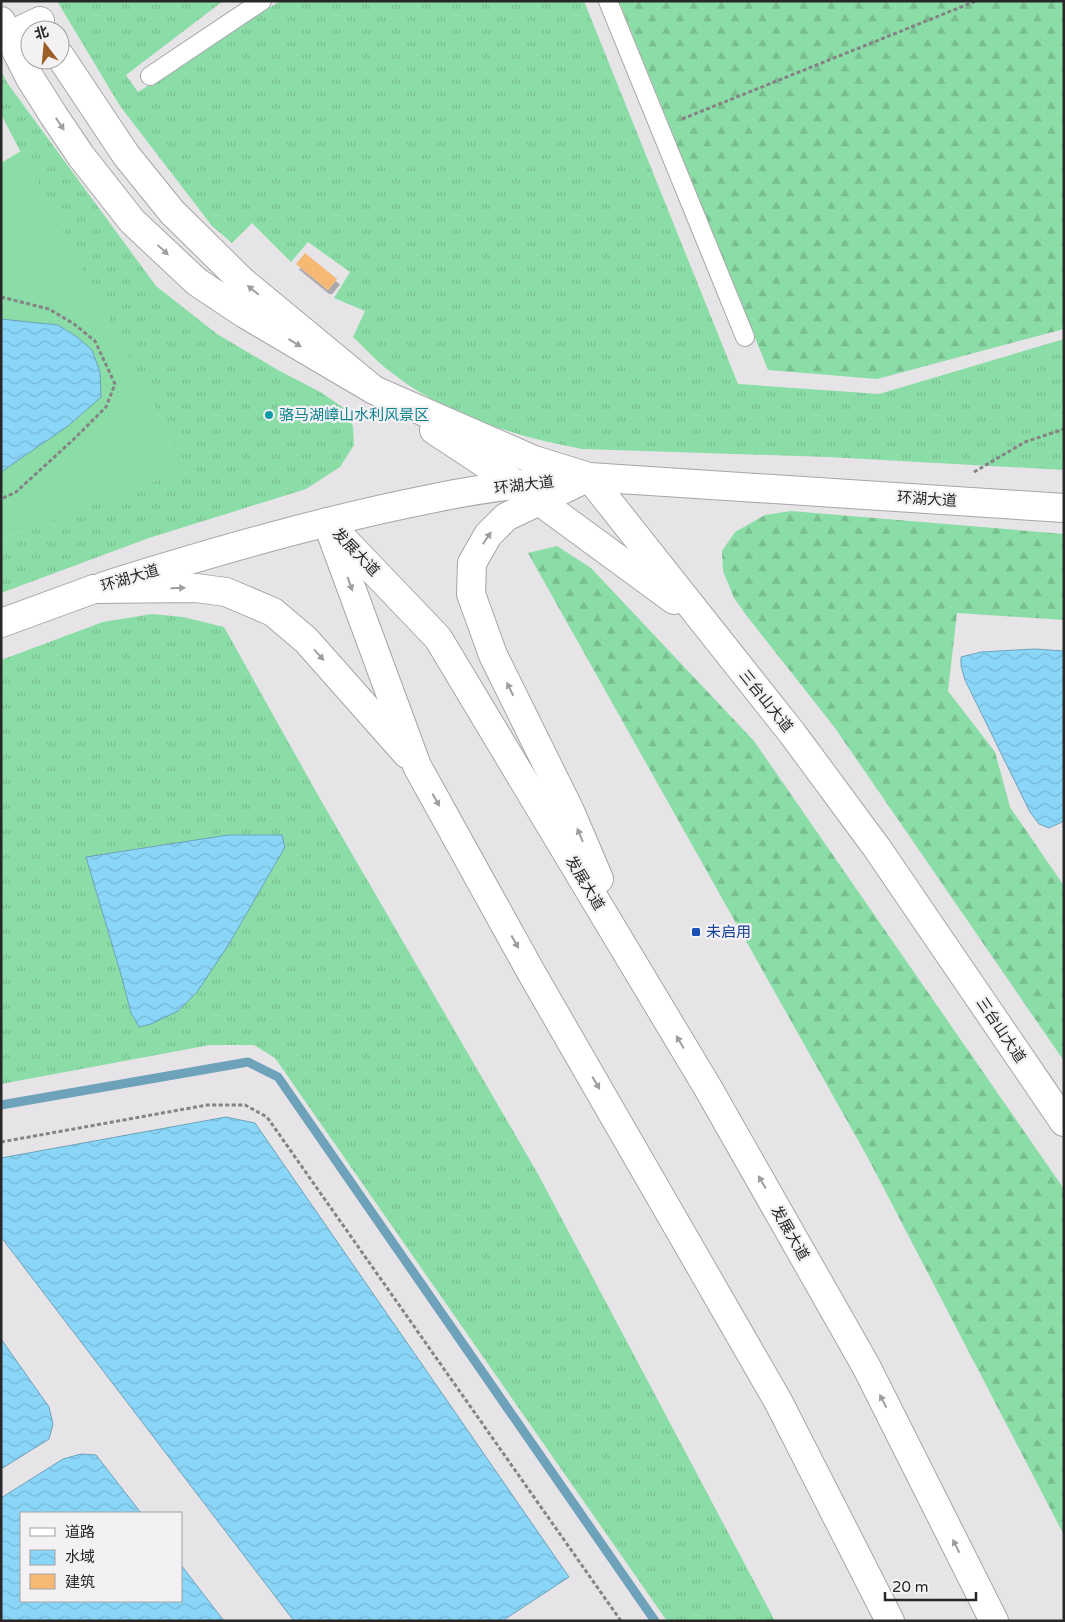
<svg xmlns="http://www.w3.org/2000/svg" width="1065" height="1622" viewBox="0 0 1065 1622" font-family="'Varela Round','Noto Sans SC',sans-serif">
	<defs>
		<pattern id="grass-tufts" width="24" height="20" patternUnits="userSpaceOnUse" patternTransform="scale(1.25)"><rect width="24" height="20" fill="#8bdda7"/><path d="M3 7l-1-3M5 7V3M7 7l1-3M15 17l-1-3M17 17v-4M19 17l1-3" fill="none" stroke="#78be90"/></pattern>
		<pattern id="forest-firs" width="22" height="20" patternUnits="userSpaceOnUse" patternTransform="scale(1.25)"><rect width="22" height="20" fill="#8bdda7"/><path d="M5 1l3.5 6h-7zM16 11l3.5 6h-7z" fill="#78be90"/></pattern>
		<pattern id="water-waves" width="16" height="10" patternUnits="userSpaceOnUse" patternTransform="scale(1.25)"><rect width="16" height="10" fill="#8ad6f9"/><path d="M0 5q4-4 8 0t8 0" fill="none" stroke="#77b8d5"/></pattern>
		<filter id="shadow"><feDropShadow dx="3" dy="5.5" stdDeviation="0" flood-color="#0004"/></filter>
	</defs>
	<rect width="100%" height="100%" fill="#e7e4e7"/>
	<g fill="url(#grass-tufts)">
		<path d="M57 1H223L126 75 138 92 280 1H584L738 384 879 394 1064 339V470L829 457 582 449C516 437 446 415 392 373 378 363 366 349 353 337L365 311 334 298 350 272 308 242 291 262 252 223 232 243 212 226 120 106Z"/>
		<polygon points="1,71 8,84 156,286 217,334 278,370 322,393 348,411 353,427 354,445 340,467 306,489 149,538 1,593 1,539 187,469 4,120 1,113"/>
		<polygon points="152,614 183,617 224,627 319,797 538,1174 775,1621 667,1621 275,1058 254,1045 210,1045 1,1084 1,660 103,622"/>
	</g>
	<g fill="url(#forest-firs)">
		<polygon points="619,1 1064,1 1064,329 877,379 768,370"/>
		<polygon points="791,511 1064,534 1064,620 957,613 948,691 995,752 1010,807 1064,886 1064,1061 835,728 746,615 734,598 723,571 722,551 735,532 765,515"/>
		<polygon points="557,546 591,568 754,741 1064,1189 1064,1535 868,1158 528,553"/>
	</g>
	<polygon fill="#8bdda7" points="21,151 188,469 1,539 1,163"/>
	<g fill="url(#water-waves)" stroke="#6da2ba">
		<polygon points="1,319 58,325 77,337 92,350 100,372 101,397 68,426 1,472"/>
		<polygon points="1035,649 1064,651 1064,821 1049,828 1039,824 1030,812 965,680 961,666 961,657 981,652"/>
		<polygon points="228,835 282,835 285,847 229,944 197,992 178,1011 151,1024 139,1027 131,1013 122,978 86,857"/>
		<polygon points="226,1117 255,1123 569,1577 502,1621 294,1621 1,1237 1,1158"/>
		<polygon points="1,1339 49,1407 53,1424 49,1439 1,1469"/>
		<polygon points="81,1454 96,1455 141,1513 21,1513 21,1601 181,1601 181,1565 224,1621 1,1621 1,1498 63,1459"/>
	</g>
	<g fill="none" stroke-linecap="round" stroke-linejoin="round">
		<polyline stroke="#6da2ba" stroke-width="9" points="1,1105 248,1062 278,1077 655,1621"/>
	</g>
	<polygon fill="#f6b873" filter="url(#shadow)" points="305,253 337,279 328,290 296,264"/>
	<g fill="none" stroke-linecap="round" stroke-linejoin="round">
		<g stroke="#a7a5a7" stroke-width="20">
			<g id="service">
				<polyline points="608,1 745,337"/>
				<polyline points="150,76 262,1"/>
			</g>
		</g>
		<g stroke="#a7a5a7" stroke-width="30">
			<g id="minor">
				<polyline points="1,21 30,78 54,116 81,156 132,221 197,282 245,314 374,390 242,281 172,212 126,155 60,56"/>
				<polyline points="8,36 40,21"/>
				<polyline points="374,390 534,460 589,477 792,733 877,848 1064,1122"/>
				<polyline points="434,430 516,484 674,600"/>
				<polyline points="1,623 94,589"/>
			</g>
		</g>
		<g stroke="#a7a5a7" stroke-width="30">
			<path id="secondary" d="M104 586C213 552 323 520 435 498 486 487 538 482 589 477L1064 508"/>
		</g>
		<g stroke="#a7a5a7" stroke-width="30">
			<g id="primary">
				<polyline points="589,477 506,517 488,535 472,563 471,594 493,655 570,811 599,879"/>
				<polyline points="327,522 438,638 708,1088 866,1366 994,1621"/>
				<polyline points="331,533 417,766 531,972 778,1401 890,1621"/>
				<polyline points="94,589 196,588 226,592 273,612 306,640 407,754"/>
			</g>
		</g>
		<g stroke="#858385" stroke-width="3" stroke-dasharray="4 2.5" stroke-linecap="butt">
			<polyline points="682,119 976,1"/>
			<polyline points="1,297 49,309 74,324 95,341 115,384 106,407 74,439 16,492 1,499"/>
			<polyline points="974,472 1025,442 1064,429"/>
			<polyline points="1,1142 207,1105 245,1105 267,1117 621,1621"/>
		</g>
		<use href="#service" stroke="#fff" stroke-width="18"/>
		<use href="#minor" stroke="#fff" stroke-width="28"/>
		<use href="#secondary" stroke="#fff" stroke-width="28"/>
		<use href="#primary" stroke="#fff" stroke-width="28"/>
	</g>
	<defs><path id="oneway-solid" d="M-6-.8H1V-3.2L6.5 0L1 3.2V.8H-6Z" transform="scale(1.25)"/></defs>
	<g fill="#9e9e9e">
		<use href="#oneway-solid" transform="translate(60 124) rotate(56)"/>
		<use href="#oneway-solid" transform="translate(163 250) rotate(43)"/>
		<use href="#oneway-solid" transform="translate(253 290) rotate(-141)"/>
		<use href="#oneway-solid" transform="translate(295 343) rotate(31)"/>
		<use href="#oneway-solid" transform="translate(487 538) rotate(-56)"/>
		<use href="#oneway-solid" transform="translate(350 584) rotate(70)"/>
		<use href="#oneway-solid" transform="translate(178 588) rotate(-1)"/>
		<use href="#oneway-solid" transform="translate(319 655) rotate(48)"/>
		<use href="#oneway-solid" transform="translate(510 689) rotate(-116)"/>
		<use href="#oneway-solid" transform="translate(436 800) rotate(61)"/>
		<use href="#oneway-solid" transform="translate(580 835) rotate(-113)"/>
		<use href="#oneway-solid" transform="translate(515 942) rotate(61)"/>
		<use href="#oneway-solid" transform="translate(680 1042) rotate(-121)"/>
		<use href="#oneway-solid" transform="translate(596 1083) rotate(60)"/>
		<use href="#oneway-solid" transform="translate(762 1182) rotate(-120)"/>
		<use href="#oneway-solid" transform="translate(883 1401) rotate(-117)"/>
		<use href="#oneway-solid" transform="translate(956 1546) rotate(-117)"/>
	</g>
	<circle fill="#0f9aa8" stroke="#f4f1f4" stroke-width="2" cx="269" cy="415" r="5"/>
	<rect fill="#1a4fb4" stroke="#f4f1f4" stroke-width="2" x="691" y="927" width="10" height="10" rx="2.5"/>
	<g text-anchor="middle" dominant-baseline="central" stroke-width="4.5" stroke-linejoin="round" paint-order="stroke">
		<g font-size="15" fill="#0d838f" stroke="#f4f1f4" text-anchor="start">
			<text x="279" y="415">骆马湖嶂山水利风景区</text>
		</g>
		<g font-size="15" fill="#282728" stroke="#f4f1f4">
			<text transform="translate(524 485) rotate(-7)">环湖大道</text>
			<text transform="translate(927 499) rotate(4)">环湖大道</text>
			<text transform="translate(356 552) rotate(46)">发展大道</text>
			<text transform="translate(130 578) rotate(-17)">环湖大道</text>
			<text transform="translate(766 701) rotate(51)">三台山大道</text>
			<text transform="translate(585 883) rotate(59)">发展大道</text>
			<text transform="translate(1001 1030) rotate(56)">三台山大道</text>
			<text transform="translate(790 1233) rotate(60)">发展大道</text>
		</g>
		<g font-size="15" fill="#164399" stroke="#f4f1f4" text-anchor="start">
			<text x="706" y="932">未启用</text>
		</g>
	</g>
	<rect width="1065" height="1622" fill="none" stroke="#282728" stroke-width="5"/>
	<rect x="20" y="1512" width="162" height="90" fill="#f4f1f4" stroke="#a2a0a2"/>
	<rect x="30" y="1528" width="25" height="8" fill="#ffffff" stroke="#a2a0a2"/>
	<text x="65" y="1537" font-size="15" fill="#282728">道路</text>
	<rect x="30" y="1550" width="25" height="15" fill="url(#water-waves)" stroke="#a2a0a2"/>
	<text x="65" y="1562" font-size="15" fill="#282728">水域</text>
	<rect x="30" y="1574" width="25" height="15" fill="#f6b873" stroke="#a2a0a2"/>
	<text x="65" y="1587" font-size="15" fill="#282728">建筑</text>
	<g transform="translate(45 45) rotate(344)"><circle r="24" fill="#f4f1f4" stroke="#a2a0a2"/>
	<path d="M0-4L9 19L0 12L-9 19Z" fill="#9d5d28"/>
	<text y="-8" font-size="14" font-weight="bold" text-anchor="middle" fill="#282728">北</text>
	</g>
	<path d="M885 1592v8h91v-8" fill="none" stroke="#282728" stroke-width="2.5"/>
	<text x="892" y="1592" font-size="15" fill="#282728" stroke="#f4f1f4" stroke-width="4" paint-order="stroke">20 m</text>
</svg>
